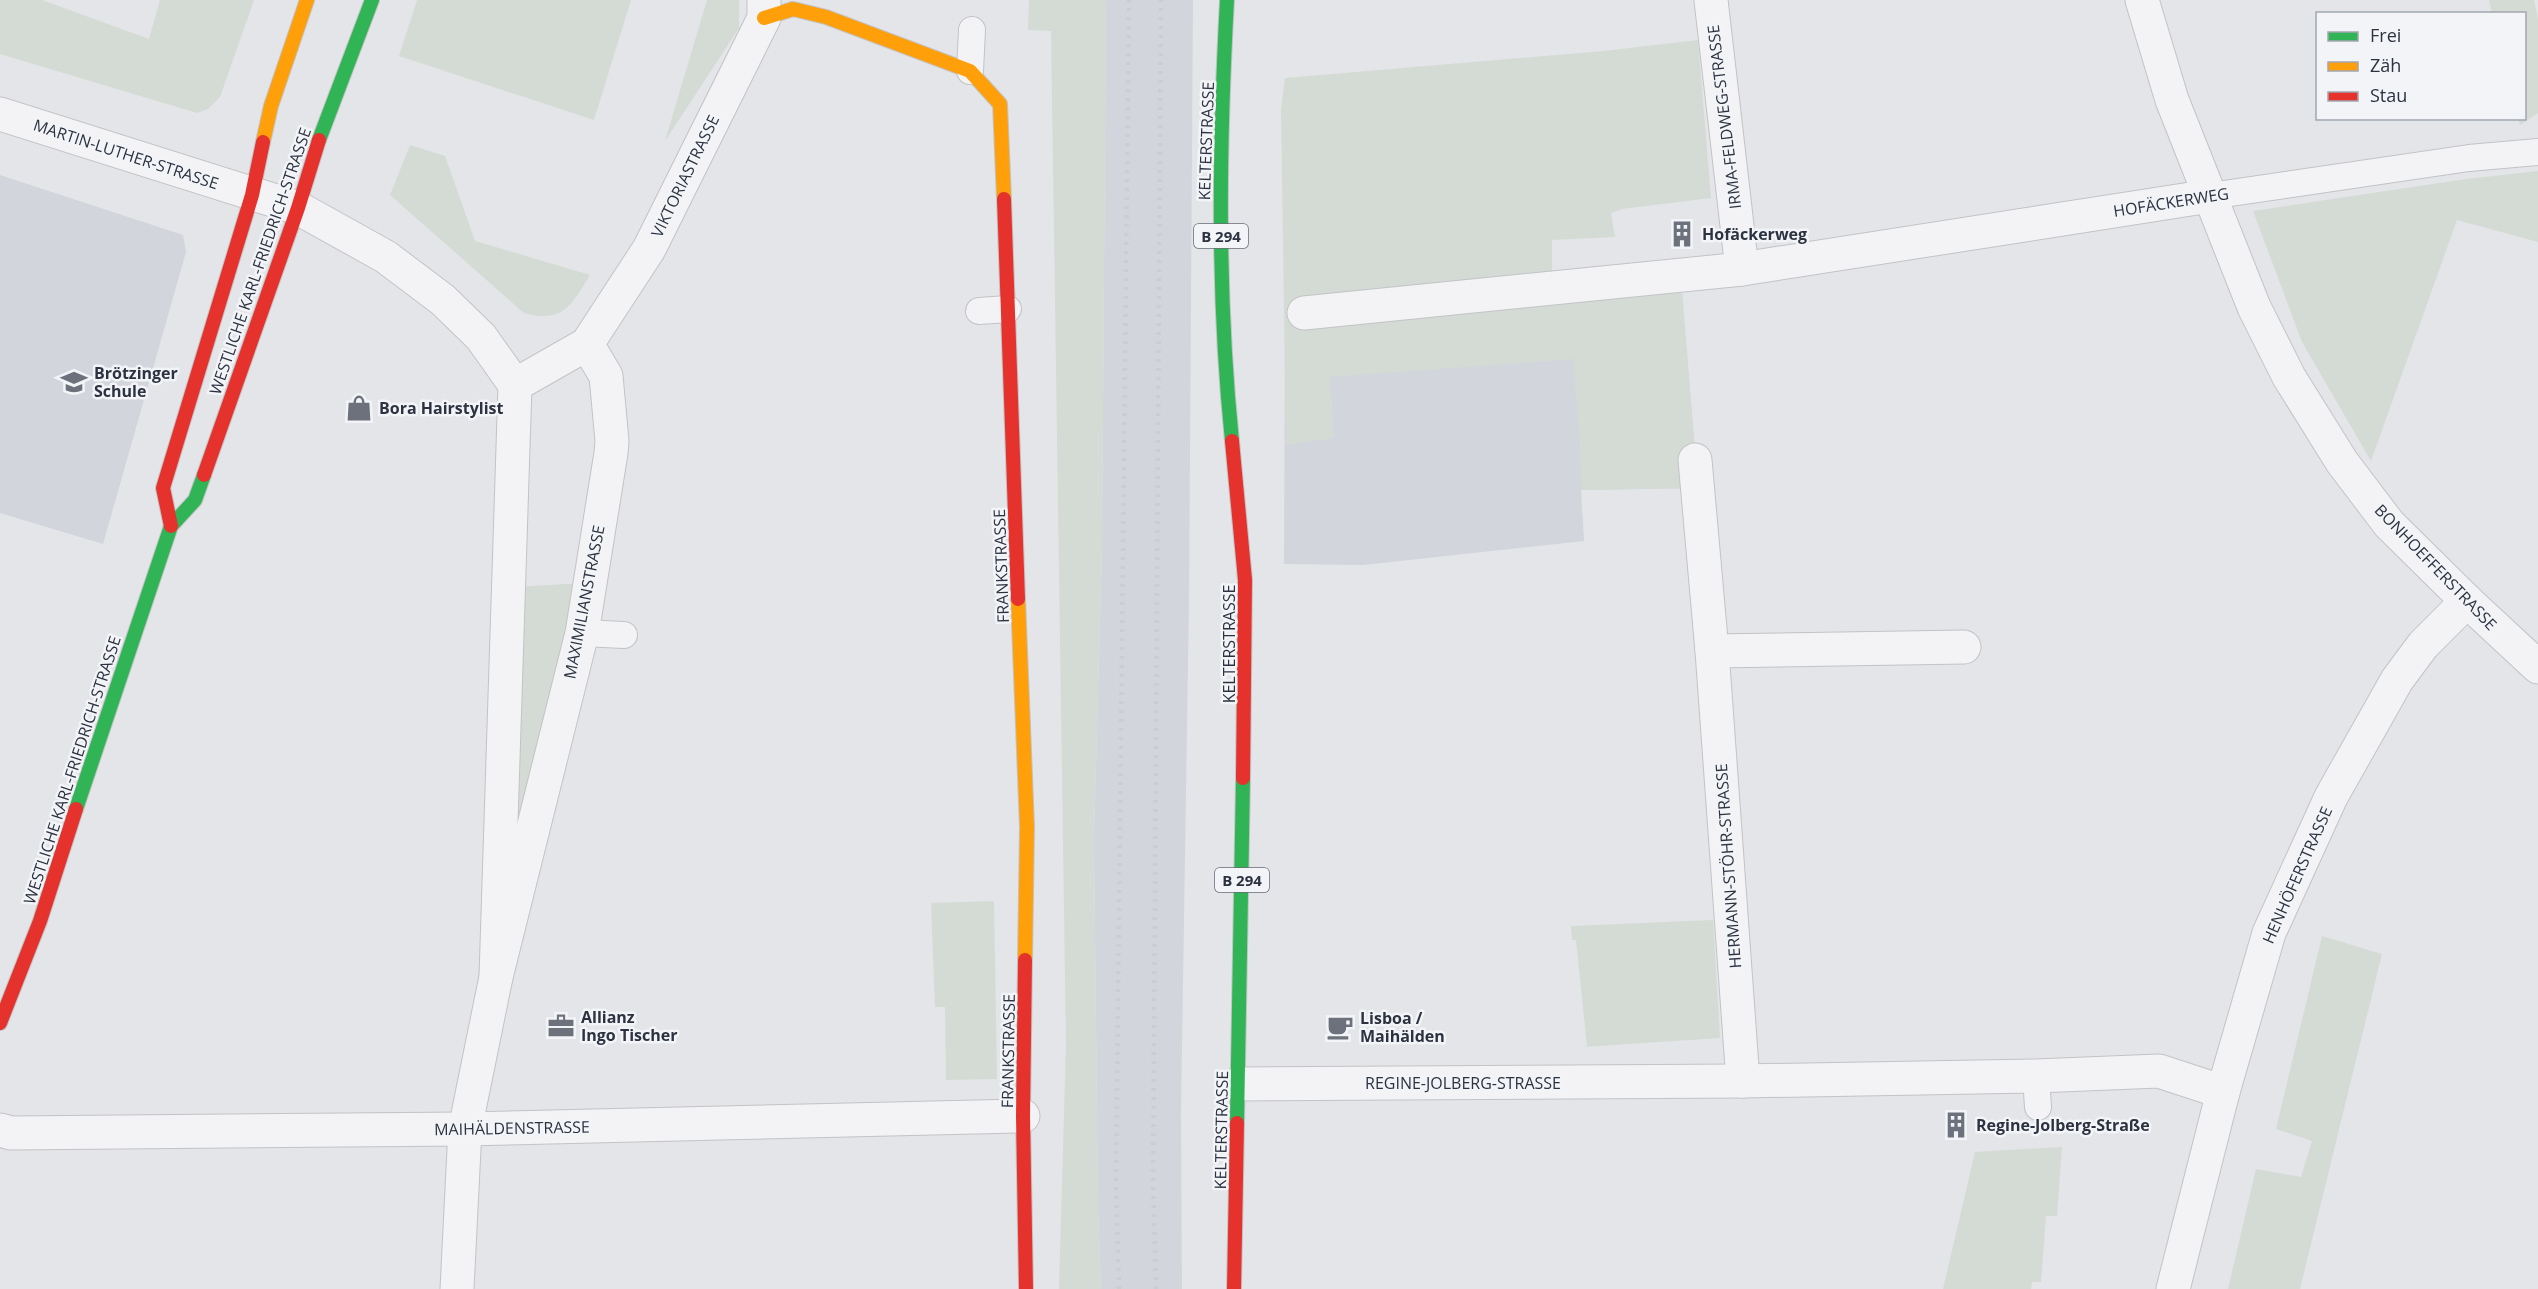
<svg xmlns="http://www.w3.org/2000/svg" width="2538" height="1289" viewBox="0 0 2538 1289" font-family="'Open Sans',sans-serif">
	<rect width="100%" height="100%" fill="#e3e5e8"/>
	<g fill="#d2d5db">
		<polygon points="1106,0 1193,0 1189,599 1181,1112 1182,1289 1101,1289 1098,1206 1094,837 1102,547"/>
		<polygon points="0,175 183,235 186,252 103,544 0,513"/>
		<polygon points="1680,275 1698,488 1581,490 1584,541 1363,565 1284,564 1285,315"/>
	</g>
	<g fill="#d4dbd4">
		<polygon points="0,0 42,0 149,39 160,0 254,0 220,97 208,109 197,113 0,54"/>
		<polygon points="417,0 631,0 594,120 399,56"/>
		<polygon points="707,0 739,0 739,28 665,141"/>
		<polygon points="1029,0 1106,0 1102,547 1094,837 1098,1206 1101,1289 1059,1289 1066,1044 1051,31 1028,30"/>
		<polygon points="2489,0 2534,0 2538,19 2538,113 2520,125 2518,119 2524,118 2524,14 2492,13"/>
		<polygon points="1698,40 1711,198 1622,209 1611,213 1615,237 1552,240 1552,288 1682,289 1698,488 1581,490 1580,443 1573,359 1330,377 1334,438 1286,445 1281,109 1285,78 1604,51"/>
		<path d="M410 145 445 156 475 241 590 275C572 304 564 324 524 313L390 195Z"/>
		<polygon points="2538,171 2538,242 2457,220 2371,461 2302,342 2253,211 2466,179"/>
		<polygon points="583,583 517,837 515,587"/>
		<polygon points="994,901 997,1079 946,1080 945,1007 935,1007 931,903"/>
		<polygon points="1713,920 1720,1038 1583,1047 1587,1046 1576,940 1572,940 1571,926"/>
		<polygon points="2322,936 2382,954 2300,1289 2228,1289 2256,1169 2301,1177 2312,1141 2276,1129"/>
		<polygon points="2062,1147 2057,1216 2046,1216 2041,1282 2032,1282 2031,1289 1943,1289 1975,1152"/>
	</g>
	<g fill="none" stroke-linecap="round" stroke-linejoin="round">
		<g stroke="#c2c3c6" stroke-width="28">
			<g id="lane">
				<polyline points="970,71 972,30"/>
				<polyline points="2210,196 2469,158 2538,152"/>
				<polyline points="979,311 1008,309"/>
				<polyline points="582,633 624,635"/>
				<polyline points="2036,1076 2038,1107"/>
			</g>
		</g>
		<g stroke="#c2c3c6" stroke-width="35">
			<g id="street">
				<polyline points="1711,0 1742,269"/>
				<polyline points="2142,0 2172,100 2254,307 2289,377 2342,462 2389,524 2467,601 2538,667"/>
				<polyline points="0,114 298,208 386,257 443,300 481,337 515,385"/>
				<polyline points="1304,313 1742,269 2210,196"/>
				<polyline points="1695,460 1712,651 1743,1081"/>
				<polyline points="1712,651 1964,647"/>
				<polyline points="496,977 515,385 587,344 649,249 764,18 764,0"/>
				<polyline points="1238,1084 1743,1081 2036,1076 2159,1071 2223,1092"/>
				<polyline points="0,1130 11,1133 465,1129 1023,1116"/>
				<polyline points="457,1289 465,1129 496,977 582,633 611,453 612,441 606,376 587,344"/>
				<polyline points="2173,1289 2223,1092 2269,933 2331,797 2397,680 2423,645 2467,601"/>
			</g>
		</g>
		<g stroke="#c2c3c6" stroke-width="16">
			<g id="fast">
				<path d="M1227 0C1219 147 1217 294 1232 441"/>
				<polyline points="319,140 372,0"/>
				<polyline points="76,809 171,526 195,500 204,475"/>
				<polyline points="1237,1123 1243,778"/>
			</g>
		</g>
		<g stroke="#c2c3c6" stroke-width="16">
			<g id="slow">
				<polyline points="764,18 793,9 826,17 970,71 1000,104 1004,199"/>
				<polyline points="263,142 271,106 307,0"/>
				<polyline points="1018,599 1027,827 1025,960"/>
			</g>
		</g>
		<g stroke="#c2c3c6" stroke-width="16">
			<g id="jam">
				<polyline points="1004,199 1018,599"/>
				<polyline points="1232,441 1245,580 1243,778"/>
				<polyline points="204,475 298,208 319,140"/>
				<polyline points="171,526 163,488 252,195 263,142"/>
				<polyline points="1025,960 1023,1116 1026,1289"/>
				<polyline points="0,1023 40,921 76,809"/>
				<polyline points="1234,1289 1237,1123"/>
			</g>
		</g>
		<use href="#lane" stroke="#f3f3f5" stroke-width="26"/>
		<use href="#street" stroke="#f3f3f5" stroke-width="33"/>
		<use href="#fast" stroke="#30b455" stroke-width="14"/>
		<use href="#slow" stroke="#ff9f0a" stroke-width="14"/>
		<use href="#jam" stroke="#e5322d" stroke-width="14"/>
		<g stroke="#cccdd0" stroke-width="4.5" stroke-dasharray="3 6" stroke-linecap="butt">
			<polyline points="1119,1289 1116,1185 1129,0"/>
			<polyline points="1156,1289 1153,1183 1161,0"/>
		</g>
	</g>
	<defs>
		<g id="building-bare" transform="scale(2.07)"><path d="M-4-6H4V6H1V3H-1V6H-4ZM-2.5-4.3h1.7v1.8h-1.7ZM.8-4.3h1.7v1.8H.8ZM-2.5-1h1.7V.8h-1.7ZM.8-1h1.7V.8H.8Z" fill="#6c717b" stroke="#f2f4f7" stroke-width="2.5" paint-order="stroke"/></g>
		<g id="school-bare" transform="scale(2.07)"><path d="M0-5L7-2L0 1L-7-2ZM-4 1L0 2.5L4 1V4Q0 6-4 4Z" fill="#6c717b" stroke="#f2f4f7" stroke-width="2.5" paint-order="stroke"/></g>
		<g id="shop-bare" transform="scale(2.07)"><path d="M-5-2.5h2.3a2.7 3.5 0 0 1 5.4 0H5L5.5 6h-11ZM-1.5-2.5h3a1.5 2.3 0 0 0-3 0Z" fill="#6c717b" stroke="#f2f4f7" stroke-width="2.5" paint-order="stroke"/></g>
		<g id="office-bare" transform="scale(2.07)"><path d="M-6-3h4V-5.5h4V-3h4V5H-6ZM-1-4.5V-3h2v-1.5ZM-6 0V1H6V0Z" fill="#6c717b" stroke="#f2f4f7" stroke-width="2.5" paint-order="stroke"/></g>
		<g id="cafe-bare" transform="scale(2.07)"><path d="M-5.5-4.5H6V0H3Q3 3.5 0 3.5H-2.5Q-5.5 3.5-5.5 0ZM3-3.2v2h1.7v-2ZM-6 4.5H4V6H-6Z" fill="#6c717b" stroke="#f2f4f7" stroke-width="2.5" paint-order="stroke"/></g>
	</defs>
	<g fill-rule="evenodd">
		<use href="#building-bare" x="1682" y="234"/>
		<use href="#school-bare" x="74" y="382"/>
		<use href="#shop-bare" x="359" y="408"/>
		<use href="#office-bare" x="561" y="1026"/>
		<use href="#cafe-bare" x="1340" y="1027"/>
		<use href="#building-bare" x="1956" y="1125"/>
	</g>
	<g text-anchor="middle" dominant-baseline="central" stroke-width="5" stroke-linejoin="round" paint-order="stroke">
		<g fill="#f2f4f7" stroke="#676c77" stroke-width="1.5">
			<rect x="1194" y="224" width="54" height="24" rx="4.5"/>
			<rect x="1215" y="868" width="54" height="24" rx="4.5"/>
		</g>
		<g font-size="15" font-weight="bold" fill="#2c3240">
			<text x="1221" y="236">B 294</text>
			<text x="1242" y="880">B 294</text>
		</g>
		<g font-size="16" fill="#2c3240" stroke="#f2f4f7">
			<text transform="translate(1724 117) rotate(-97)">IRMA-FELDWEG-STRASSE</text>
			<text transform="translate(1206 141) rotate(-88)">KELTERSTRASSE</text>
			<text transform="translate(126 154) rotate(18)">MARTIN-LUTHER-STRASSE</text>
			<text transform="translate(685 176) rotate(-64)">VIKTORIASTRASSE</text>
			<text transform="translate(2171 202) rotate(-9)">HOFÄCKERWEG</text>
			<text transform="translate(260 261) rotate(-71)">WESTLICHE KARL-FRIEDRICH-STRASSE</text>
			<text transform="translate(1001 566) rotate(-92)">FRANKSTRASSE</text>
			<text transform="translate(2436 567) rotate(46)">BONHOEFFERSTRASSE</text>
			<text transform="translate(584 602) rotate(-79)">MAXIMILIANSTRASSE</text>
			<text transform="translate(1229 644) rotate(-90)">KELTERSTRASSE</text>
			<text transform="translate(72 770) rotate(-72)">WESTLICHE KARL-FRIEDRICH-STRASSE</text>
			<text transform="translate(1728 866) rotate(-94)">HERMANN-STÖHR-STRASSE</text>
			<text transform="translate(2297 875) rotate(-66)">HENHÖFERSTRASSE</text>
			<text transform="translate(1008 1051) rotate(-89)">FRANKSTRASSE</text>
			<text x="1463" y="1083">REGINE-JOLBERG-STRASSE</text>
			<text transform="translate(512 1128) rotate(-1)">MAIHÄLDENSTRASSE</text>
			<text transform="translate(1221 1130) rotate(-89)">KELTERSTRASSE</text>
		</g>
		<g font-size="16" font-weight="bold" fill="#2c3240" stroke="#f2f4f7" text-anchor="start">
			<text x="1702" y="234">Hofäckerweg</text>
			<text x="94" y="373">Brötzinger<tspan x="94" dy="18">Schule</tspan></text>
			<text x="379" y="408">Bora Hairstylist</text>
			<text x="581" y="1017">Allianz<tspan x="581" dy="18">Ingo Tischer</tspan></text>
			<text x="1360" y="1018">Lisboa /<tspan x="1360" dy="18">Maihälden</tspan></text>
			<text x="1976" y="1125">Regine-Jolberg-Straße</text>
		</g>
	</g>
	<rect x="2316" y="12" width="210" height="108" fill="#f2f4f7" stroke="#a3a6ae" stroke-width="1.5"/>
	<rect x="2328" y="32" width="30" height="9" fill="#30b455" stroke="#a3a6ae" stroke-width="1.5"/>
	<text x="2370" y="42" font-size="18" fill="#2c3240">Frei</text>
	<rect x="2328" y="62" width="30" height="9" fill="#ff9f0a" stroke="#a3a6ae" stroke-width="1.5"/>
	<text x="2370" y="72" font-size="18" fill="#2c3240">Zäh</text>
	<rect x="2328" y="92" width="30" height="9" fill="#e5322d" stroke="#a3a6ae" stroke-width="1.5"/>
	<text x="2370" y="102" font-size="18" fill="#2c3240">Stau</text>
</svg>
